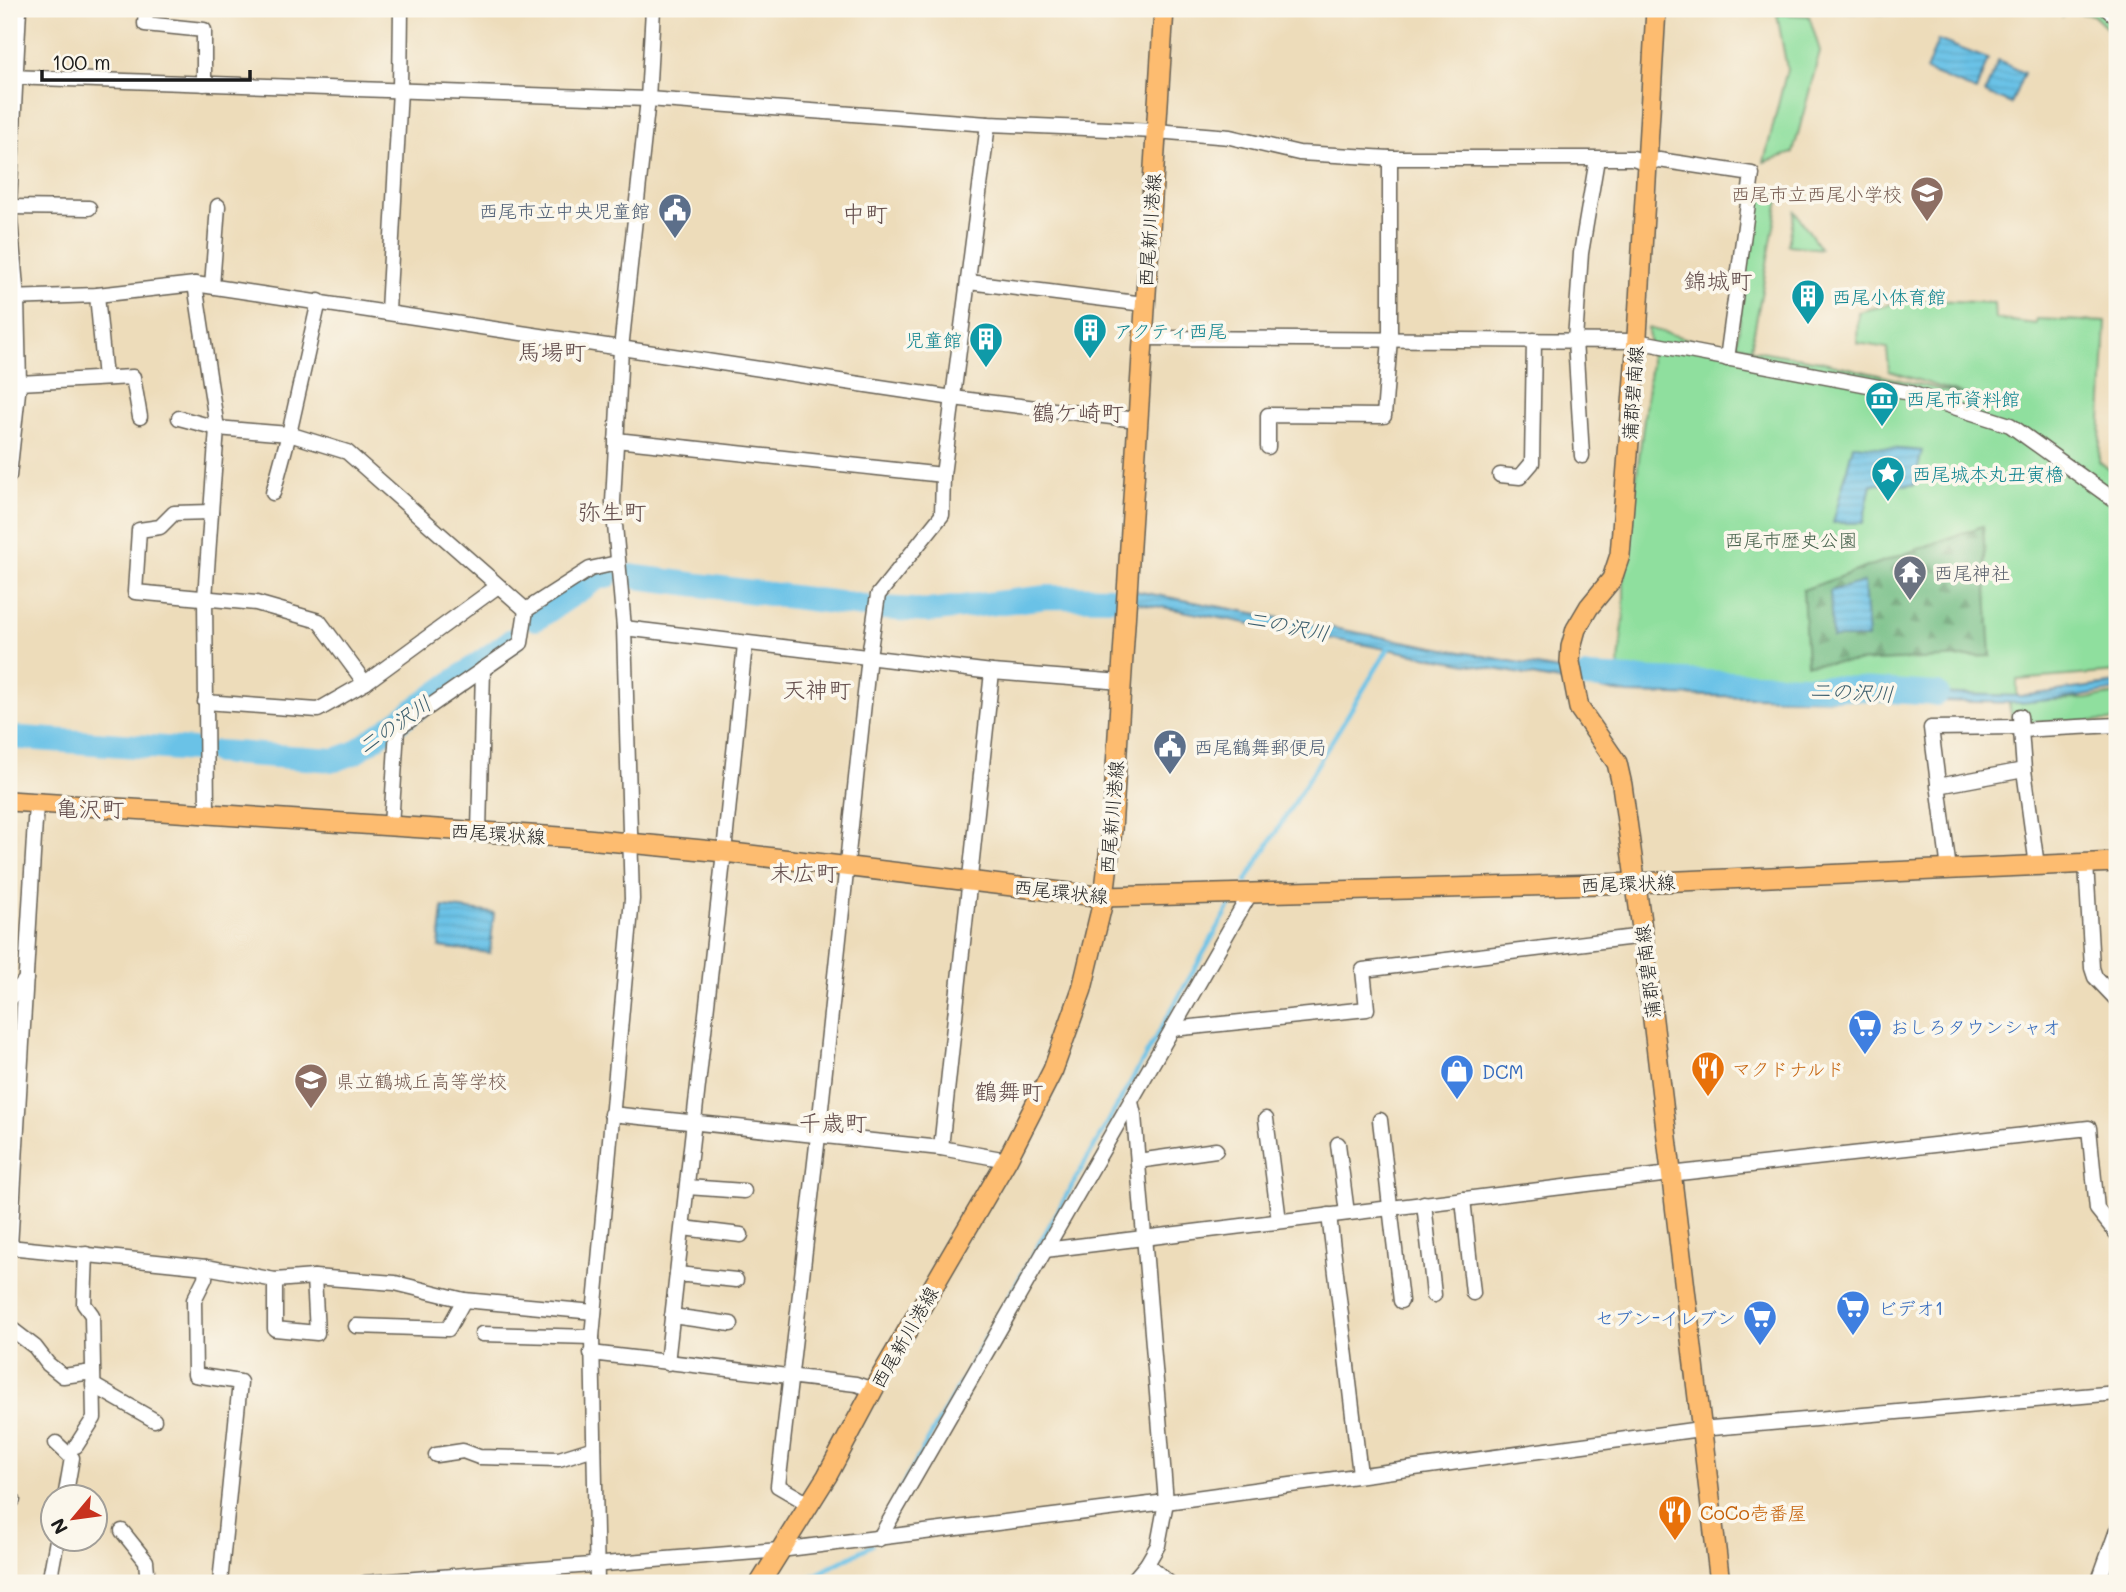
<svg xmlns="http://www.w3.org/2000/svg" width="2126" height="1592" viewBox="0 0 2126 1592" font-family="Mali,'Klee One',sans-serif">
	<defs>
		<pattern id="forest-firs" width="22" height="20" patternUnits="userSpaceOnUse" patternTransform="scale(1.75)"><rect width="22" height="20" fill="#73be85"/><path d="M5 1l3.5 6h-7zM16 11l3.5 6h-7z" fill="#5e9a6c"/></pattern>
		<pattern id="water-rules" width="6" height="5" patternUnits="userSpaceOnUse" patternTransform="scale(1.75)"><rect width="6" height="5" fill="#6ac2e7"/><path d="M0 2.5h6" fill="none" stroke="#5ba6c6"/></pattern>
	</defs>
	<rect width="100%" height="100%" fill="#fbf7ec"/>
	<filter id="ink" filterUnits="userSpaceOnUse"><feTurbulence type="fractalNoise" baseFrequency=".0143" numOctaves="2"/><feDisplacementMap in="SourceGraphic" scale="14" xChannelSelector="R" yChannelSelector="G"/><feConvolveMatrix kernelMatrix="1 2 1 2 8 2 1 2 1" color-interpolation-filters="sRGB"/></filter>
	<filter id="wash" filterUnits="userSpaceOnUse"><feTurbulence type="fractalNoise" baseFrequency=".00686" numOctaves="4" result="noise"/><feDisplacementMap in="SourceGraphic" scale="28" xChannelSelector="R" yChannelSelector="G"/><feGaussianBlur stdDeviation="1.57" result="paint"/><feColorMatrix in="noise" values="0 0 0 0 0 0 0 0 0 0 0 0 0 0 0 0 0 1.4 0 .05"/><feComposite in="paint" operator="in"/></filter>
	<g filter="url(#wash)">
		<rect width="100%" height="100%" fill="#eddcba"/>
		<g fill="#8fdf9e" stroke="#567e5d" stroke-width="2">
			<polygon points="2064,9 2103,9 2117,22 2117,38 2093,15 2068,12 2063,16"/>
			<polygon points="1777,14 1809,16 1820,51 1793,153 1764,162 1787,69"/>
			<polygon points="1754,189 1780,195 1751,348 1737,344"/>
			<polygon points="1795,211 1821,249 1822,249 1788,245"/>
			<polygon points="1912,299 1994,303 1995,319 2036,324 2037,319 2106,322 2099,461 2117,476 2117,672 2017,680 2017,699 1616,691 1624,614 1624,577 1651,362 1648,328 1692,340 1820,361 1975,398 1889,371 1887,348 1857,343 1858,312"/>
			<polygon points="2117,694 2117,721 2013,722 2008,701 2087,699"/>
		</g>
		<g fill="url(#forest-firs)" stroke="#486d50" stroke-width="2">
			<polygon points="1817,9 1888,9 1889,14"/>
			<polygon points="1983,526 1991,656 1807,664 1803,590"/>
		</g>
		<g fill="url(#water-rules)" stroke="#436f82" stroke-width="2">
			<polygon points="1938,40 1988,59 1976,91 1926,71"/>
			<polygon points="1998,61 2024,73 2011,104 1985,93"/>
			<polygon points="1853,445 1922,451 1914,485 1871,484 1863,523 1833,523"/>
			<polygon points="1864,582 1868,638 1832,638 1830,591"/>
			<polygon points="1135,591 1628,683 2021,696 2117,683 2117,690 2078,697 2020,703 1628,694 1134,602"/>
			<polygon points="443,907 494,913 490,953 439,947"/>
		</g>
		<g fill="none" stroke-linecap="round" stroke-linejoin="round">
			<g stroke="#6ac2e7" stroke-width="4.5">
				<polyline points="1246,881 1390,646"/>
				<polyline points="893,1502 1233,901"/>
				<polyline points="800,1583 872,1545"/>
			</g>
			<g stroke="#6ac2e7" stroke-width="24">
				<polyline points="629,576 863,606"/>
				<polyline points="883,608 928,611 1047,597 1115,598"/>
				<polyline points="536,619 599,577 606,577"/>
				<polyline points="1585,677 1827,687 1937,694"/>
				<polyline points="9,737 193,750"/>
				<polyline points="218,752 335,760 354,753 512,640"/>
			</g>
		</g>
	</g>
	<g filter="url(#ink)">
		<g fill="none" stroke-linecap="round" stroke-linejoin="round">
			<g stroke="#655f53" stroke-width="17">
				<g id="minor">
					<polyline points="146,9 145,24 204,30 204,84"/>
					<polyline points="2107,9 2117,18"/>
					<polyline points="9,77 648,99 988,124 1156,131 1230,137 1299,153 1390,158 1633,158 1647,163 1659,160 1752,174 1727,359"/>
					<polyline points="9,207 89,208"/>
					<polyline points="969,282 1144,304"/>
					<polyline points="195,284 217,428 205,598 207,813"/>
					<polyline points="212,286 218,206"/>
					<polyline points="97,295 105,378"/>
					<polyline points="9,298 97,295 195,284 953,398 1137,420"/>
					<polyline points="388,311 400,90 401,9"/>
					<polyline points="1143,338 1636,341 1910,393 2010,425 2117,502"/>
					<polyline points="19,383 133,377 140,417"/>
					<polyline points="179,418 217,428 289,434 347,452 526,610"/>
					<polyline points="616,440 943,475"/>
					<polyline points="1268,447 1268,415 1384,416 1390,338 1390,158"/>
					<polyline points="1582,456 1575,340 1581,253 1597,159"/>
					<polyline points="1500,475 1520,477 1532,463 1534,340"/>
					<polyline points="9,476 19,383 17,299 9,207 19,9"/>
					<polyline points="273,493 289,434 319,301"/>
					<polyline points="211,512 174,513 160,527 139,530 135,592 256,603 319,621 365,683"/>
					<polyline points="624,628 992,672 1122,682"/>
					<polyline points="205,702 318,710 365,683 498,586"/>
					<polyline points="2020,716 2024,770 2037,866"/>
					<polyline points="2021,730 2117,725"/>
					<polyline points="1938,786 2024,770"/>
					<polyline points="391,826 397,729 521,643 526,610 590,569 617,563"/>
					<polyline points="479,832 483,669"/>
					<polyline points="2086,863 2092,968 2095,977 2117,1000"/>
					<polyline points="1949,870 1931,728 2020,727"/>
					<polyline points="9,1000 26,979"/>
					<polyline points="1172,1029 1367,1009 1363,970 1643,936"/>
					<polyline points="1131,1102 1134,1115 1166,1502 1158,1545 1147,1564 1131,1583"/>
					<polyline points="611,1114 941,1148 1007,1160"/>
					<polyline points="1266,1119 1279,1221"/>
					<polyline points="1380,1120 1401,1301"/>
					<polyline points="1338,1144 1347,1213"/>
					<polyline points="941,1148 992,672"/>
					<polyline points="1138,1161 1216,1150"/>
					<polyline points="687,1187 744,1191"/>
					<polyline points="1463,1199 1473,1293"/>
					<polyline points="1424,1203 1434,1295"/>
					<polyline points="1329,1215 1360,1474"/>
					<polyline points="683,1228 741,1235"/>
					<polyline points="9,1247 206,1267 275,1280 314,1277 395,1283 464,1300 594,1312"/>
					<polyline points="10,1247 36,804"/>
					<polyline points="1045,1250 1670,1174 2089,1128 2097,1209 2117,1234"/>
					<polyline points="206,1267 205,1278 194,1300 195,1375 240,1382 220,1583"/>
					<polyline points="677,1274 736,1280"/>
					<polyline points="275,1280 275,1329 317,1333 314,1277"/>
					<polyline points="672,1316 731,1324"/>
					<polyline points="356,1326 448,1329 464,1300"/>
					<polyline points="9,1327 35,1347 48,1364 63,1376 93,1372"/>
					<polyline points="482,1334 592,1337"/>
					<polyline points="591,1353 856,1384 873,1390"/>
					<polyline points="667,1363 724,852 745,644"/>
					<polyline points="93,1385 154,1420"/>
					<polyline points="56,1443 72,1458 65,1498"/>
					<polyline points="76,1446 94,1418 92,1315 84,1304 86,1254"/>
					<polyline points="436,1455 463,1451 479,1457 559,1459 594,1448"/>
					<polyline points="9,1500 13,1500"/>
					<polyline points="809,1504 778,1486 818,1136 869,656 878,595 942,515 943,475 988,124"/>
					<polyline points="122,1531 146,1561 148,1583"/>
					<polyline points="879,1539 1251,892"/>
					<polyline points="1147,1564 1169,1583"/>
					<polyline points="49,1583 57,1540"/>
					<polyline points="365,1583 780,1550 1166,1502 1700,1429 2117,1393"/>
					<polyline points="597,1583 592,1337 632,899 624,628 613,502 621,349 648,99 653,9"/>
					<polyline points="2098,1583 2117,1530"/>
				</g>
			</g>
			<g stroke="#655f53" stroke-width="22">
				<g id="major">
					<polyline points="1656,9 1636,353 1620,555 1612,579 1589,607 1576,629 1571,647 1570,662 1579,708 1617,763 1622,785 1643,936 1720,1583"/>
					<polyline points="9,801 576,838 724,852 1104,897 1636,883 2117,862"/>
					<polyline points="760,1583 827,1476 873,1390 1007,1160 1053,1070 1082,989 1104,897 1112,830 1164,9"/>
				</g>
			</g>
			<use href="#minor" stroke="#fff" stroke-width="14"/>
			<use href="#major" stroke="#fdbc6f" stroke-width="19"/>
		</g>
	</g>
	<defs>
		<g id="school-pin" transform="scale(1.75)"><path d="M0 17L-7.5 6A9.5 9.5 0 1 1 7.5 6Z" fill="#8d6e63" stroke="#fbf7ec"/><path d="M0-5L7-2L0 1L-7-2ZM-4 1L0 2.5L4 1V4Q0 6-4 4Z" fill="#fff"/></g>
		<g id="civic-pin" transform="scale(1.75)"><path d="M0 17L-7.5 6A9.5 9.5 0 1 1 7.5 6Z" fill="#5c6f8a" stroke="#fbf7ec"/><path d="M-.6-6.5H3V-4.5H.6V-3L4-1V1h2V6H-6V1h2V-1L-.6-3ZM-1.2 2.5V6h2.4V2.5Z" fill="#fff"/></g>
		<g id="building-pin" transform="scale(1.75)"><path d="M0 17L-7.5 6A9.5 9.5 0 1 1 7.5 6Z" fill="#0f9aa8" stroke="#fbf7ec"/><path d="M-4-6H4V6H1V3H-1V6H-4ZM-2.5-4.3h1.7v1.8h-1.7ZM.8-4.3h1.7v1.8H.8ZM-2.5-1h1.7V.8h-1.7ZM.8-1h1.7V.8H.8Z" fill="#fff"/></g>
		<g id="museum-pin" transform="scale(1.75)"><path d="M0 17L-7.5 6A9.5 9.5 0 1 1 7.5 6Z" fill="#0f9aa8" stroke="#fbf7ec"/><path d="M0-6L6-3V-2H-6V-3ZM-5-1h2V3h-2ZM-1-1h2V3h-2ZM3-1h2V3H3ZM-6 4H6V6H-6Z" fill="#fff"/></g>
		<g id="sight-pin" transform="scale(1.75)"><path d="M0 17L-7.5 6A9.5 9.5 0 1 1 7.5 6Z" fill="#0f9aa8" stroke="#fbf7ec"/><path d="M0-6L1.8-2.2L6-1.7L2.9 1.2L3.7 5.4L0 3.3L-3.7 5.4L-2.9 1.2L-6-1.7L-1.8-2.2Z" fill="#fff"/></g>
		<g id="temple-pin" transform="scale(1.75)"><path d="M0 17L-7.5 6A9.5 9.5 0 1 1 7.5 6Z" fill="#6b7280" stroke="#fbf7ec"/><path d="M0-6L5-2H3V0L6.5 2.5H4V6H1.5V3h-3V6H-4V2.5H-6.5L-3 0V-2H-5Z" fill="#fff"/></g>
		<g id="supermarket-pin" transform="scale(1.75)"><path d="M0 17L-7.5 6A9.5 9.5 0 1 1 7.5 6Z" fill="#3f7fe0" stroke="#fbf7ec"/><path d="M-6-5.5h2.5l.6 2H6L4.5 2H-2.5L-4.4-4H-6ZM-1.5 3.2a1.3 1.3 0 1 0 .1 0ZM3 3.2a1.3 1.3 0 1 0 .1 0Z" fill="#fff"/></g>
		<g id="restaurant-pin" transform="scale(1.75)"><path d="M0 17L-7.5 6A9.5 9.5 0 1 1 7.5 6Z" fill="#e8710a" stroke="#fbf7ec"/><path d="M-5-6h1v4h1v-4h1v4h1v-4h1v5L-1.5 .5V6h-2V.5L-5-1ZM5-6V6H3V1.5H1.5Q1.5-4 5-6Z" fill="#fff"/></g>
		<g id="shop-pin" transform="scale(1.75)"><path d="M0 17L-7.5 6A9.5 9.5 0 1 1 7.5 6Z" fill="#3f7fe0" stroke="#fbf7ec"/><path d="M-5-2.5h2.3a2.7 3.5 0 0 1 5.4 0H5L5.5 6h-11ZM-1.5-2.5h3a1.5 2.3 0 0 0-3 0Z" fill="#fff"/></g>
	</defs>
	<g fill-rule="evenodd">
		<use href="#school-pin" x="1927" y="193"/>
		<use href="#civic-pin" x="675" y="210"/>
		<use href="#building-pin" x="1808" y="296"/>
		<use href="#building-pin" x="1090" y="330"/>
		<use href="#building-pin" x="986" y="339"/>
		<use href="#museum-pin" x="1882" y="398"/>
		<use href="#sight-pin" x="1888" y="473"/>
		<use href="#temple-pin" x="1910" y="572"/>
		<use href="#civic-pin" x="1170" y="746"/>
		<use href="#supermarket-pin" x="1865" y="1026"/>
		<use href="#restaurant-pin" x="1708" y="1068"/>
		<use href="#shop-pin" x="1457" y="1071"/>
		<use href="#school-pin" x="311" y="1080"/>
		<use href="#supermarket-pin" x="1853" y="1307"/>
		<use href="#supermarket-pin" x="1760" y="1317"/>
		<use href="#restaurant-pin" x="1675" y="1512"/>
	</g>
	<g text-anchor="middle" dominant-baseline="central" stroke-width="7" stroke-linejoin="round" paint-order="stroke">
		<g font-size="19" fill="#785e54" stroke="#fbf7ec" text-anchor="end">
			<text x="1902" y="193">西尾市立西尾小学校</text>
			<text x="336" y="1080" text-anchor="start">県立鶴城丘高等学校</text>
		</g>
		<g font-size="19" fill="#4e5e75" stroke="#fbf7ec" text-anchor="end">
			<text x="650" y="210">西尾市立中央児童館</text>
			<text x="1194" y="746" text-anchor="start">西尾鶴舞郵便局</text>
		</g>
		<g font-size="19" fill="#1c1c1c" stroke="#fbf7ec">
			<text transform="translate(1149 230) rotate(-86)">西尾新川港線</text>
			<text transform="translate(1632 393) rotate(-86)">蒲郡碧南線</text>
			<text transform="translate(1111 817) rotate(-85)">西尾新川港線</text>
			<text transform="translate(498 833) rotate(4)">西尾環状線</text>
			<text transform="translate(1628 883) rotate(-2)">西尾環状線</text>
			<text transform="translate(1061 891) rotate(6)">西尾環状線</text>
			<text transform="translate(1647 972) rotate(-97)">蒲郡碧南線</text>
			<text transform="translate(904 1337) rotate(-60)">西尾新川港線</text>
		</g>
		<g font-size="19" fill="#0d838f" stroke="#fbf7ec" text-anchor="start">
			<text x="1832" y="296">西尾小体育館</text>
			<text x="1114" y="330">アクティ西尾</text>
			<text x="962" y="339" text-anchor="end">児童館</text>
			<text x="1906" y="398">西尾市資料館</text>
			<text x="1912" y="473">西尾城本丸丑寅櫓</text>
		</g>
		<g font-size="19" fill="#44604a" stroke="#fbf7ec">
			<text x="1791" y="539">西尾市歴史公園</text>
		</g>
		<g font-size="19" fill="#5b616d" stroke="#fbf7ec" text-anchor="start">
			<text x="1934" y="572">西尾神社</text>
		</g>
		<g font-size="19" fill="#366cbe" stroke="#fbf7ec" text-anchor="start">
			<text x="1890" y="1026">おしろタウンシャオ</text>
			<text x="1482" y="1071">DCM</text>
			<text x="1878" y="1307">ビデオ1</text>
			<text x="1736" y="1317" text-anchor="end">セブン-イレブン</text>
		</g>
		<g font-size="19" fill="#c56008" stroke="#fbf7ec" text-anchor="start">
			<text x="1732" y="1068">マクドナルド</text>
			<text x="1700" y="1512">CoCo壱番屋</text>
		</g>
		<g font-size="21" font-style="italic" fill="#3b5e6d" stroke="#fbf7ec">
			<text transform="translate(1288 625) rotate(11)">二の沢川</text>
			<text transform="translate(1852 691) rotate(3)">二の沢川</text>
			<text transform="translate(394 724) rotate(-35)">二の沢川</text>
		</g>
		<g font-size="23" fill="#634d4c" stroke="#fbf7ec">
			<text x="865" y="213">中町</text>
			<text x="1718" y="280">錦城町</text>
			<text x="552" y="351">馬場町</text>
			<text x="1078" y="412">鶴ケ崎町</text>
			<text x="612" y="511">弥生町</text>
			<text x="817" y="689">天神町</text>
			<text x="90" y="808">亀沢町</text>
			<text x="804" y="872">末広町</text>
			<text x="1009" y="1091">鶴舞町</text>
			<text x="833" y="1122">千歳町</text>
		</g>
	</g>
	<rect width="2126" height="1592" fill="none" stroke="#fbf7ec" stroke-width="35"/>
	<g transform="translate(74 1518) rotate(241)"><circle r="33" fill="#fbf7ec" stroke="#a29f99" stroke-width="2"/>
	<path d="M0-5L12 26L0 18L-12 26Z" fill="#c8321e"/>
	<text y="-10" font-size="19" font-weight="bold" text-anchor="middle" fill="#1c1c1c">N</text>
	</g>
	<path d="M42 70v10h208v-10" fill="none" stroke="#1c1c1c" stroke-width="3.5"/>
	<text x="52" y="70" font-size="21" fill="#1c1c1c" stroke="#fbf7ec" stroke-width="5" paint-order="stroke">100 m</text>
</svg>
